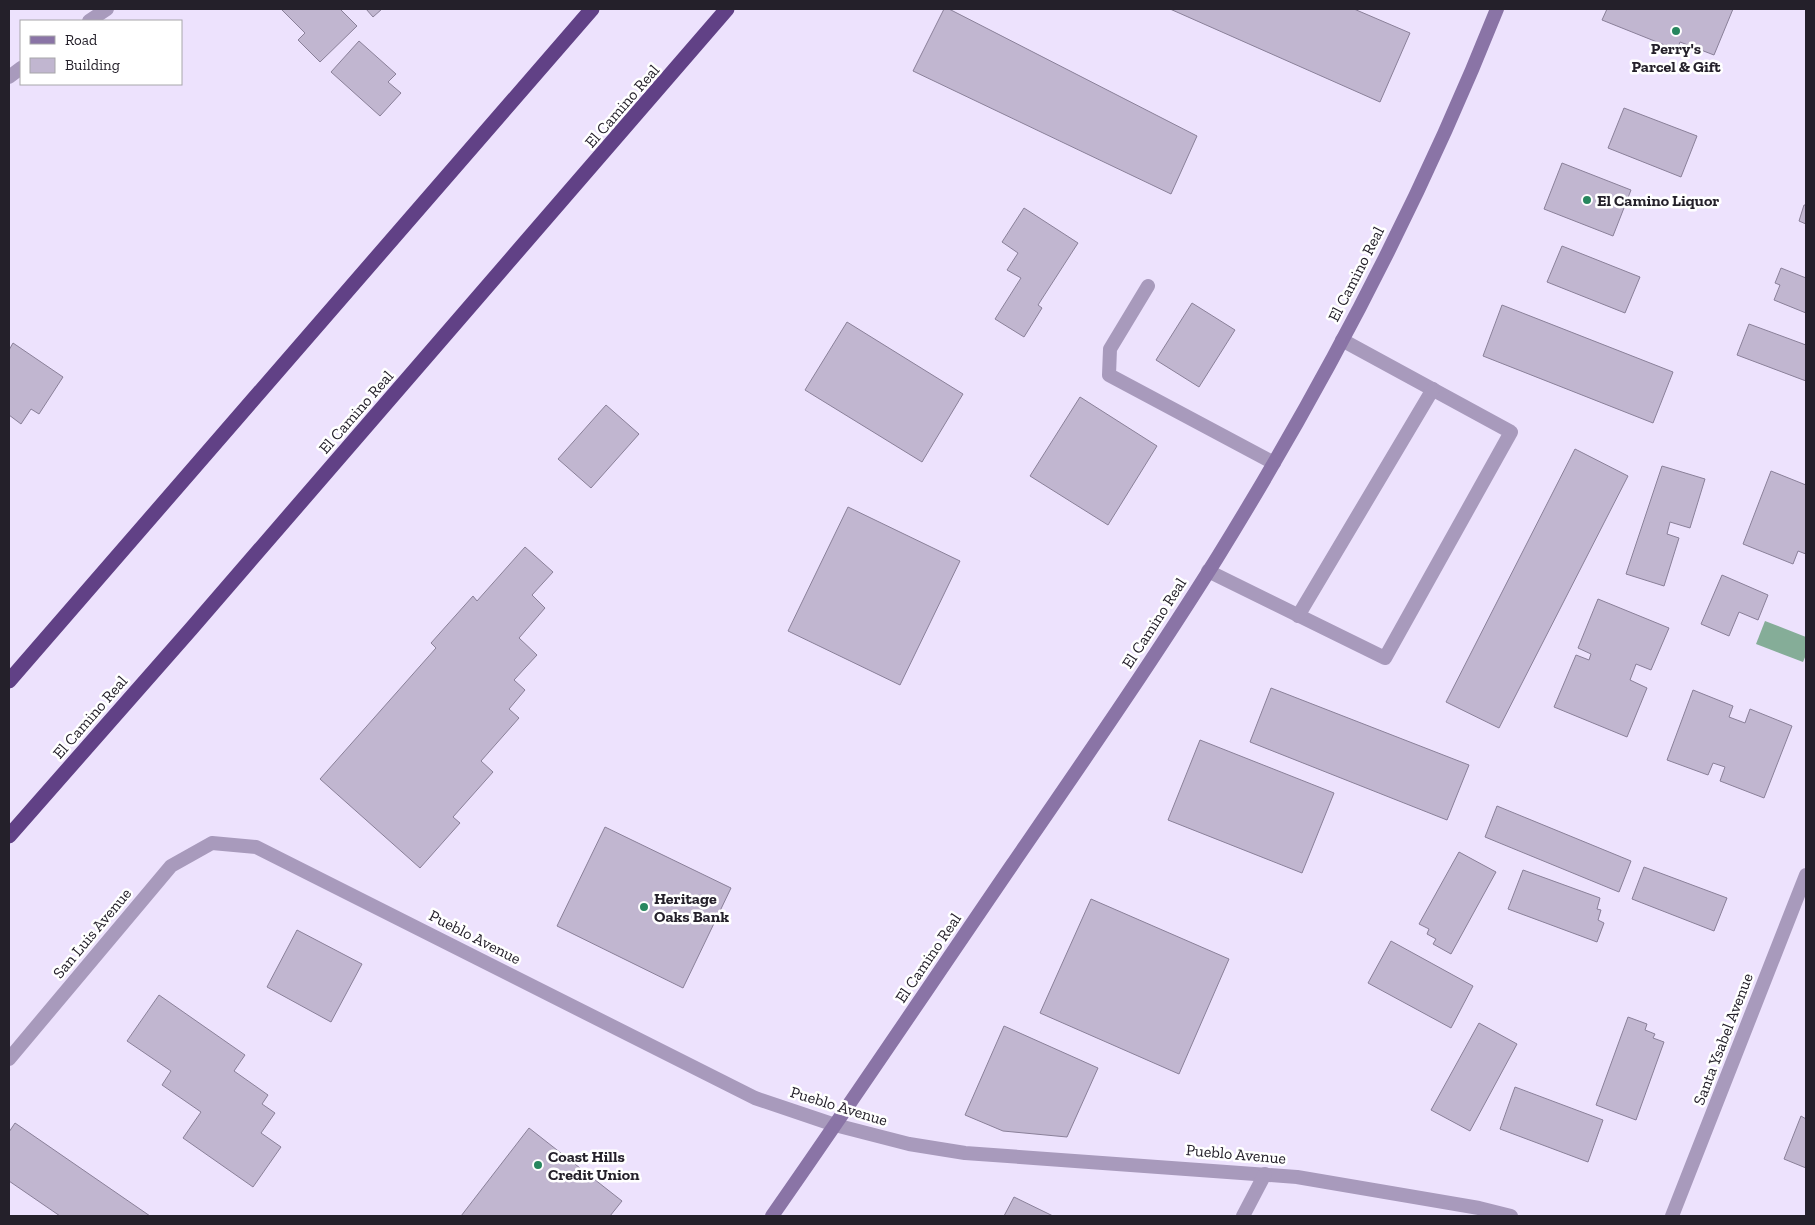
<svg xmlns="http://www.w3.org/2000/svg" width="1815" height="1225" viewBox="0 0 1815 1225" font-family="'Zilla Slab',serif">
	<rect width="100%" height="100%" fill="#ede2fd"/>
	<polygon fill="#85ad98" points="1765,621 1806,637 1806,655 1803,662 1756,644"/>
	<g fill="#c1b6d0" stroke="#8a8099">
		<polygon points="281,9 340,9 357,26 320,62 298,40 305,33"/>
		<polygon points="366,9 382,9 373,17"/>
		<polygon points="944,9 949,9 1197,136 1171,194 913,71"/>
		<polygon points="1170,9 1354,9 1410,33 1380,102"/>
		<polygon points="1607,9 1733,9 1714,55 1680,42 1677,50 1602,20"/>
		<polygon points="359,41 396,74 388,82 401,93 380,116 331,72"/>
		<polygon points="1624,108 1697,136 1681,177 1608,148"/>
		<polygon points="1562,163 1631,190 1613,236 1544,209"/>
		<polygon points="1804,205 1806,205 1806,224 1799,221"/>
		<polygon points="1024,208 1078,243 1038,305 1042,308 1024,337 995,319 1021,278 1007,270 1018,253 1002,242"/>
		<polygon points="1562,246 1640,277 1625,313 1547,282"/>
		<polygon points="1781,268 1806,278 1806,313 1774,300 1780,285 1775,283"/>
		<polygon points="1192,303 1235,330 1199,387 1156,360"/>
		<polygon points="1502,305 1673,372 1653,423 1483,356"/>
		<polygon points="847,322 963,394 922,462 805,390"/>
		<polygon points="1749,324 1806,345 1806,381 1737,355"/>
		<polygon points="13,343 63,377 39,414 31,409 21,424 9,415 9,350"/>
		<polygon points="1080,397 1157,446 1108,525 1030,476"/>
		<polygon points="606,405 639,434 591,488 558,459"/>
		<polygon points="1575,449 1628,476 1499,728 1446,702"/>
		<polygon points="1662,466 1705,479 1690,528 1670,522 1667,534 1679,538 1664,586 1626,574"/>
		<polygon points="1771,471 1806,485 1806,554 1798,551 1793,564 1743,544"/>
		<polygon points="848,507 960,561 900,685 788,631"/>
		<polygon points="525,547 553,572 532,595 545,608 519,638 537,655 514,680 525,690 509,709 519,718 481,761 493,772 453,817 460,823 420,868 320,779 436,648 431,643 473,596 477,601"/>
		<polygon points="1722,575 1768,595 1758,620 1739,612 1729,636 1701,624"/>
		<polygon points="1598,599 1669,628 1651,670 1636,664 1630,680 1647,688 1627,737 1554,707 1576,655 1589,660 1591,654 1578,648"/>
		<polygon points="1271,688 1469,765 1447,820 1250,742"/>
		<polygon points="1693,690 1733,706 1729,717 1745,723 1750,709 1792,726 1764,798 1720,781 1725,767 1713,763 1708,775 1667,760"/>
		<polygon points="1200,740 1334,793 1302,873 1168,820"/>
		<polygon points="1497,806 1631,861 1619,892 1485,837"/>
		<polygon points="605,827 731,888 683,988 557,926"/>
		<polygon points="1459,852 1496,872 1451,954 1433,944 1436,939 1427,934 1429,929 1419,924"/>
		<polygon points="1644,867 1727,898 1714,931 1632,899"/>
		<polygon points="1523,870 1600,898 1597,909 1601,910 1598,920 1604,923 1597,942 1508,909"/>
		<polygon points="1091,899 1229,959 1179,1074 1040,1013"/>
		<polygon points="297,930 362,964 331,1022 267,987"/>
		<polygon points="1391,941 1473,986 1451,1028 1368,983"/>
		<polygon points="159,995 245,1055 234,1071 268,1095 262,1104 275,1113 261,1133 281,1147 253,1187 183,1138 201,1112 162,1085 171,1071 127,1041"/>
		<polygon points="1628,1017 1647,1024 1645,1030 1655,1034 1653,1038 1664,1042 1636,1120 1596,1105"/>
		<polygon points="1479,1023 1517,1044 1470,1131 1431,1110"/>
		<polygon points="1004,1026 1098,1068 1067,1137 1003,1131 965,1115"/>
		<polygon points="1515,1087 1603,1120 1588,1162 1500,1129"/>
		<polygon points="1801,1116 1806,1119 1806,1168 1784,1159"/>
		<polygon points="15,1123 150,1216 60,1216 9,1181 9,1132"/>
		<polygon points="529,1128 622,1201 610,1216 461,1216"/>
		<polygon points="1014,1197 1053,1216 1004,1216"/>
	</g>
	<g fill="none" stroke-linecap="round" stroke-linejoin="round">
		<g stroke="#a89abc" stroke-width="14">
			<polyline points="1148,286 1110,349 1109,375 1274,463"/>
			<polyline points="1208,571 1385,658 1511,432 1342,340"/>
			<polyline points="1298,616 1433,389"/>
		</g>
		<g stroke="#a89abc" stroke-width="14">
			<polyline points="89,21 107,9"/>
			<polyline points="9,77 21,68"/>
			<polyline points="9,1059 171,866 212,843 256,847 755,1098 835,1125 909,1144 965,1153 1297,1177 1479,1208 1511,1216"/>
			<polyline points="1243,1216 1265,1174"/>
			<polyline points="1672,1216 1806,875"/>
		</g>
		<path stroke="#8a74a6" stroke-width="14" d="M772 1216C853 1100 932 982 1012 865 1082 763 1152 662 1217 558 1325 383 1421 200 1497 9"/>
		<g stroke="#614186" stroke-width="15">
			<polyline points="9,681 592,9"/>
			<polyline points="9,836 191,629 727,9"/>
		</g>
	</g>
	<g fill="#27865e" stroke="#fff" stroke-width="2">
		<circle cx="1676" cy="31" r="5"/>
		<circle cx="1587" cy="200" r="5"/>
		<circle cx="644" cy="907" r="5"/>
		<circle cx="538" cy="1165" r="5"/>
	</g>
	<g text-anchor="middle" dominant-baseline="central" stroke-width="5" stroke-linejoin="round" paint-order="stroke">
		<g font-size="16" font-weight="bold" fill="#24202a" stroke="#fff" text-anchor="start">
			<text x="1676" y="48" text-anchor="middle">Perry's<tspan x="1676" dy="18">Parcel &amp; Gift</tspan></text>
			<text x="1597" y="200">El Camino Liquor</text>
			<text x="654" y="898">Heritage<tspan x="654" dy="18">Oaks Bank</tspan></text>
			<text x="548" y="1156">Coast Hills<tspan x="548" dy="18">Credit Union</tspan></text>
		</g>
		<g font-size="16" fill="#24202a" stroke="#fff">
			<text transform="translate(622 106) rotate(-49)">El Camino Real</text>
			<text transform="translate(1356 274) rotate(-63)">El Camino Real</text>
			<text transform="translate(356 412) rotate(-49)">El Camino Real</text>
			<text transform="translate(1154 623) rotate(-57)">El Camino Real</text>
			<text transform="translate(90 717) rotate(-49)">El Camino Real</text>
			<text transform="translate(92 933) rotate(-50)">San Luis Avenue</text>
			<text transform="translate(475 937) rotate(27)">Pueblo Avenue</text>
			<text transform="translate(928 958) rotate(-56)">El Camino Real</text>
			<text transform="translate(1723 1039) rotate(-69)">Santa Ysabel Avenue</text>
			<text transform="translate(839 1106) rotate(17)">Pueblo Avenue</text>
			<text transform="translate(1236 1154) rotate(5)">Pueblo Avenue</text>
		</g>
	</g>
	<rect width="1815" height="1225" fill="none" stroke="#24202a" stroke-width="20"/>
	<rect x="20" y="20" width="162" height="65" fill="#ffffff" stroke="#a7a6aa"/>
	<rect x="30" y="36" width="25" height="8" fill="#8a74a6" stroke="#a7a6aa"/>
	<text x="65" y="45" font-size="15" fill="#24202a">Road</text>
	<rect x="30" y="58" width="25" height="15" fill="#c1b6d0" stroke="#a7a6aa"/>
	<text x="65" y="70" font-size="15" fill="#24202a">Building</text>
</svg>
